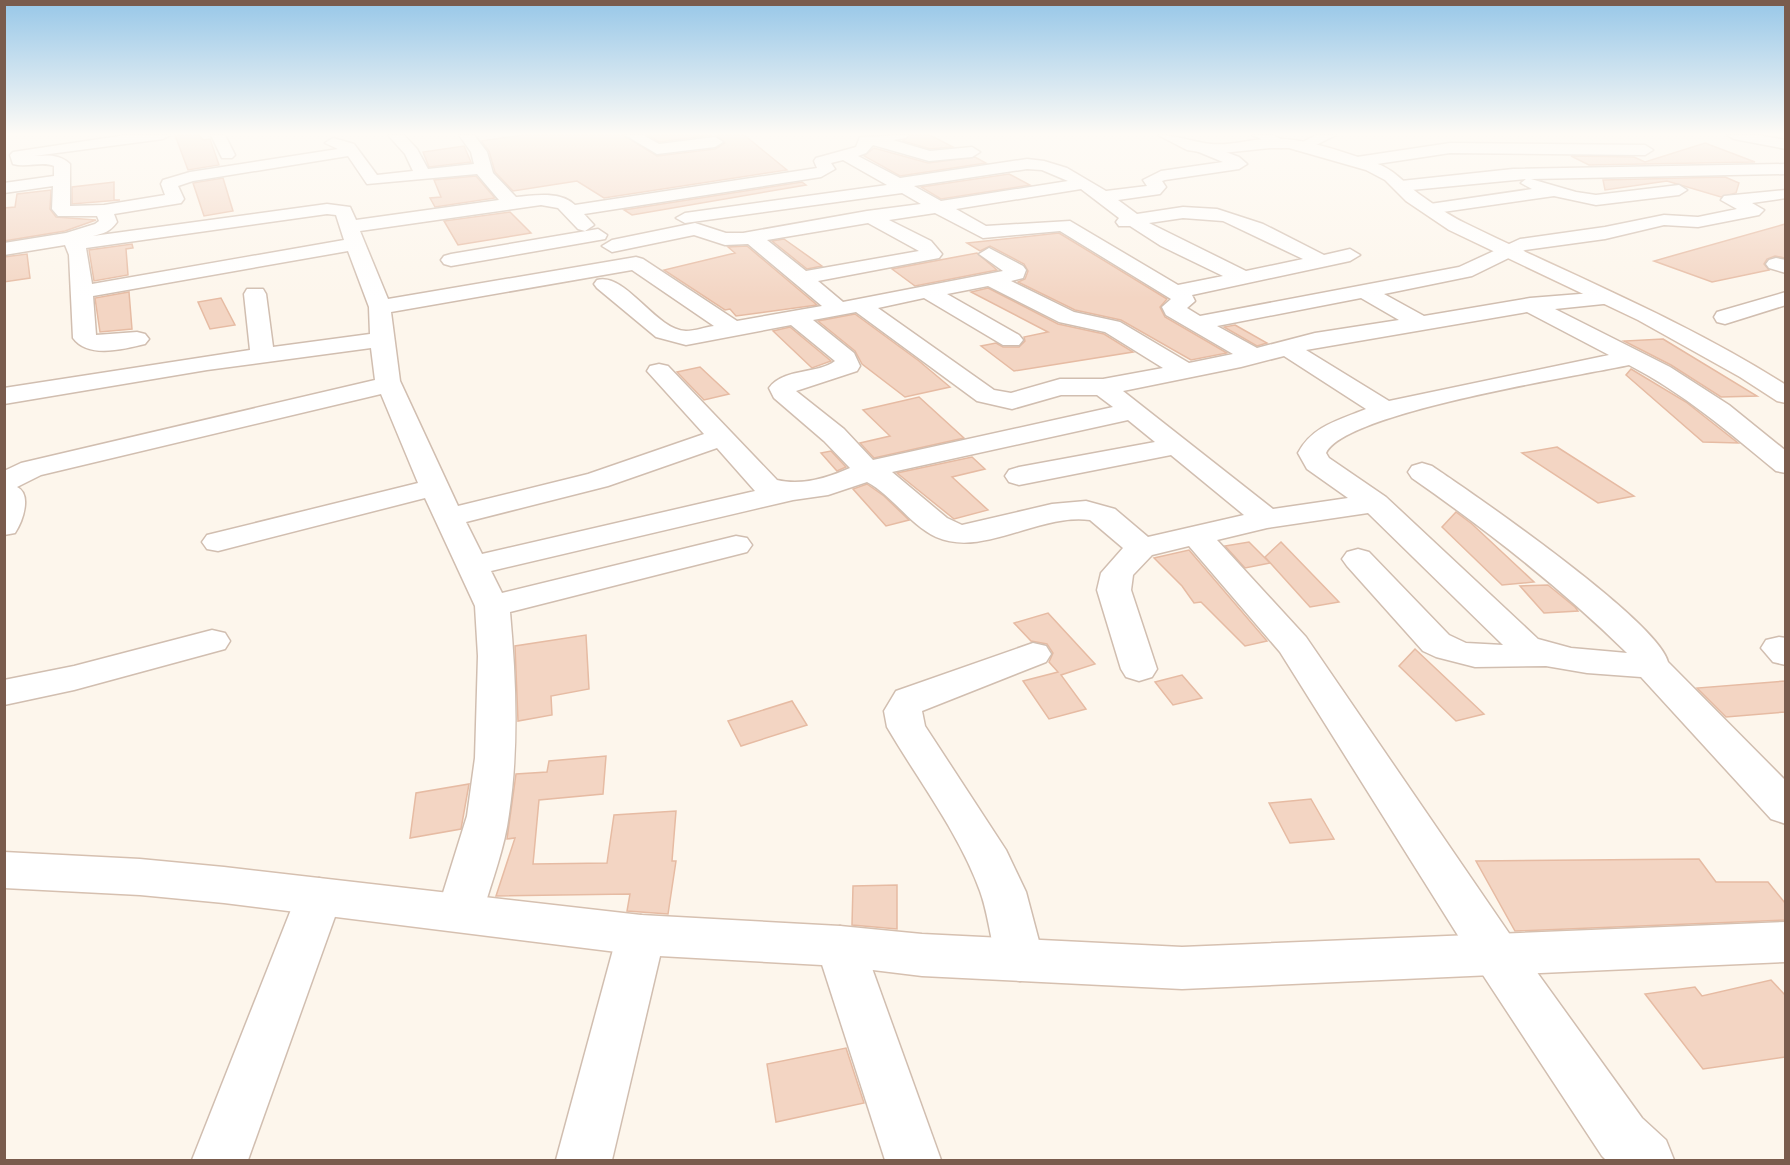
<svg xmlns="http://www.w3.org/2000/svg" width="1790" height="1165" viewBox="0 0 1790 1165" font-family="Karla,sans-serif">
	<rect width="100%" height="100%" fill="#fdf6ec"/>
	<g fill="#f3d5c3" stroke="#e6bba3" stroke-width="1.5">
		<polygon points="175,135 199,135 203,140 210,139 219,165 188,170"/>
		<polygon points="523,135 623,135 657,156 715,149 725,143 716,135 744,135 787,170 604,198 577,181 513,191 495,172 489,151 481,141"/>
		<polygon points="648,135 712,135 659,142"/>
		<polygon points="910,135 930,135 953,147 930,149 903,141"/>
		<polygon points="1705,143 1755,162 1589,165 1571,156 1634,157 1645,162"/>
		<polygon points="464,146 471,162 429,167 423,152"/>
		<polygon points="874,148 928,163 975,157 986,163 900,176 864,156"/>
		<polygon points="1009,174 1030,185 941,199 921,187"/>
		<polygon points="476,176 495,198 435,207 430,198 441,197 434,180"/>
		<polygon points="1725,177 1739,183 1736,193 1721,197 1667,181 1605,190 1603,180"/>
		<polygon points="223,178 233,211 204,216 193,183"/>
		<polygon points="114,182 114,200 120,200 72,204 72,187"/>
		<polygon points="802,182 806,185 632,215 624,210"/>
		<polygon points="51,190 50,209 56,217 96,220 65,231 4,241 4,208 15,207 17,194"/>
		<polygon points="510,212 531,233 458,245 444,221"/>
		<polygon points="1785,224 1785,258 1775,256 1767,259 1764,264 1769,270 1712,282 1654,261"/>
		<polygon points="1059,233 1167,299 1160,307 1165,317 1227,353 1191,360 1121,320 1075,310 1018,282 1025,279 1028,271 1024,264 990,246 980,251 967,243"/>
		<polygon points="784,239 822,266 807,269 772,241"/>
		<polygon points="132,244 133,248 126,249 128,275 94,281 89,250"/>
		<polygon points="747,246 817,305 736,316 730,309 725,310 664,270 735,253 728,247"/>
		<polygon points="977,253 997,270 915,286 892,269"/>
		<polygon points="27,254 30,278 4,282 4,257"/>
		<polygon points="988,288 1058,324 1104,334 1133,352 1014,371 981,346 996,343 1003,347 1019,347 1025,341 1024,337 1048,332 971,292"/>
		<polygon points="129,292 132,329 100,332 95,298"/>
		<polygon points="221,298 235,325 210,329 198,302"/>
		<polygon points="855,314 919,361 950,387 905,397 862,364 855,351 818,321"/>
		<polygon points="1235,325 1267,343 1257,346 1224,327"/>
		<polygon points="790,327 831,361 812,368 773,331"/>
		<polygon points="1663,339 1757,396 1721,397 1671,365 1624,341"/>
		<polygon points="700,367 729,394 704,400 677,372"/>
		<polygon points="1631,369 1686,402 1738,443 1703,442 1626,375"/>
		<polygon points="919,397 964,438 874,458 860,443 890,436 863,410"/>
		<polygon points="1557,447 1634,496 1598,503 1522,453"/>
		<polygon points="831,451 846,467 837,471 821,453"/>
		<polygon points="972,457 985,469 952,477 988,510 954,519 897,473"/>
		<polygon points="867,484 884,496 909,520 886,526 853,489"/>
		<polygon points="1456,512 1472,524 1534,582 1502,585 1442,527"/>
		<polygon points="1249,542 1270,563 1245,568 1225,546"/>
		<polygon points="1281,542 1339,602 1310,607 1265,557"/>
		<polygon points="1189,550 1267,641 1245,646 1201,602 1194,603 1182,586 1154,558"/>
		<polygon points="1548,585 1575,607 1578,611 1544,613 1520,586"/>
		<polygon points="1048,613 1095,664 1061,675 1086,709 1049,719 1023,681 1058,672 1049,662 1053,653 1047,644 1031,641 1014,623"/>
		<polygon points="586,635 589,689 551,696 552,715 518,721 515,646"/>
		<polygon points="1415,649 1484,714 1456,721 1399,666"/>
		<polygon points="1182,675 1202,698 1173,705 1155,682"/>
		<polygon points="1785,681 1785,712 1726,717 1697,688"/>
		<polygon points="792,701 807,725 741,746 728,721"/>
		<polygon points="606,756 603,794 539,800 533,864 607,863 614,815 676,811 672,861 676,861 668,914 627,911 630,894 496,896 515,838 507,839 516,774 547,772 549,761"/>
		<polygon points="469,784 461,829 410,838 416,793"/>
		<polygon points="1311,799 1334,839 1290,843 1269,803"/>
		<polygon points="1699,859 1716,882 1768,882 1785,903 1785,920 1515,931 1476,861"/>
		<polygon points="897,885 897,929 852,925 853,886"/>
		<polygon points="1771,980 1785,995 1785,1057 1703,1069 1645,994 1695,987 1702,996"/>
		<polygon points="846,1048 864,1103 776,1122 767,1064"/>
	</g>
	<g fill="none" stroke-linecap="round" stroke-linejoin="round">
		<g stroke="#d1beb0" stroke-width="3">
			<g id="street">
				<path d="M126 135H170L163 139 34 156C47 155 60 154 70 164V206L104 205 165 195 161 184 163 180 190 172 338 149 325 143 333 138 354 144 377 175 413 171 405 154 388 135H404L417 149 428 169 474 164 471 152 459 135H474L487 152 493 173 516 197C534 195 561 191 575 205L817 168 814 161 816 158 856 147 860 137 908 135 906 138 893 140 930 151 972 147 980 152 972 157 929 161 873 145 866 153 858 156 900 178 1027 159 1044 161 1067 168 1106 191 1147 186 1143 180 1161 171 1223 162 1194 150 1191 147 1194 144 1199 142 1239 157 1247 164 1239 169 1165 180 1162 181 1166 187 1160 194 1118 200 1137 214 1183 207 1217 209 1263 224 1324 255 1350 249 1360 255 1350 261 1192 295 1195 301 1187 308 1200 316 1459 267 1520 239 1605 227 1664 215 1698 217 1737 209 1721 200 1724 196 1786 190V198L1752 203 1764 210 1759 215 1698 227 1664 225 1605 239 1525 250 1472 276 1384 294 1424 316 1530 298 1605 292 1613 293 1616 298 1613 303 1555 309 1670 367 1729 405 1786 451V473L1776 471C1729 432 1683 393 1629 365 1578 376 1345 412 1326 453L1329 458 1386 497 1538 639 1571 648 1627 653C1561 588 1488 531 1412 478L1408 472 1412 466 1422 463 1432 466C1475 495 1658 621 1668 662L1786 781V824L1771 819 1641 677 1587 673 1546 666 1475 667 1436 657 1423 651 1347 566 1342 559 1347 552 1358 549 1369 552 1449 635 1466 643 1503 645 1368 513 1267 528 1217 540 1306 637 1513 939 1642 1118 1666 1140 1674 1160H1606L1602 1156 1479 969 1280 652 1189 546 1152 555 1133 575 1131 590 1157 669 1152 677 1139 681 1126 677 1121 669 1097 590 1101 573 1123 548 1090 520C1039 513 983 558 936 537 909 524 893 496 867 482L828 495 793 500 491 571 502 593 736 536 747 538 752 545 747 552 510 612C516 678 519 748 509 814 505 847 492 880 483 912L476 926 460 931 444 926 437 912 467 816 475 758 478 656 475 606 425 498 218 551 207 549 202 542 207 535 418 483 381 394 41 475 17 487C32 494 23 521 15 533L4 535V471L21 463 375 380 371 348 207 370 4 404V388L250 350 244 294 247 289H263L266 294 273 347 370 334 369 307 348 251 93 296 96 335 137 332 145 334 149 339 145 344C124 349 88 359 73 338L69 255 65 245 4 255V243L66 233 95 224 99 221 97 216H58L52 209 53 186 4 193V183L54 176V166C42 161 27 168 13 164L10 155 13 152ZM348 156 367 184 477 174 499 200 356 220 350 207 327 204 93 236C104 233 110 232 117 222L114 214 181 203 184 199 178 186 193 181ZM843 160 887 185 685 213 676 218 685 223 902 193 921 204 867 211 743 233H726L695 223 612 240 602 246 612 252 694 235 725 245 748 244 822 306 737 321 643 259 636 257 388 299 360 231 541 205 558 208 578 229 585 231 594 225 584 214 821 177 835 169 831 163ZM1027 169 1042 170 1068 181 941 201 914 186ZM1081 189 1119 218 1116 222 1119 226H1130L1161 246 1223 276 1178 285 1070 221 986 226 956 209ZM935 213 983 238 1060 231 1171 299 1162 307 1166 315 1233 354 1189 363 1120 322 1074 312 1011 281 1023 278 1026 270 1023 266 989 248 979 254 1003 271 843 302 818 281 939 258 942 254 931 241 889 220ZM327 214 336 215 344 240 92 284 86 248ZM1183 218 1223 221 1303 259 1246 271 1149 223ZM868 223 919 251 806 271 767 240ZM632 270 714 326C705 327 695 331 686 331 655 330 626 272 597 280L594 284 597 288 656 337 686 345 791 325 835 361C819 374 783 368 769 388L774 398 824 441 850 468C827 478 802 486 777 480L668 366 659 364 650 366 647 371 704 434 588 474 458 506 400 381 391 312ZM988 286 1059 322 1105 332 1163 368 1103 379H1060L1011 393 994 390 878 308 924 298 1003 345H1019L1023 340 1019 335 947 294ZM1361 298 1399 320 1315 333 1257 348 1217 326ZM856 312 977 401 1012 409 1061 395H1097L1113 407 873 460 844 429 796 391 857 371 860 366 854 353 813 320ZM1527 312 1609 355 1389 401 1306 350ZM1284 356 1366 409C1339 420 1312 426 1298 453L1307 469 1348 498 1273 509 1123 391 1241 367ZM1128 420 1155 442 1019 467 1009 470 1005 476 1009 482 1019 485 1171 455 1244 515 1148 537 1115 509 1086 501 1052 504 962 525 947 518 892 472ZM717 448 755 491 482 554 466 522 608 486Z"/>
				<polygon points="211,135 225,135 235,155 232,158 222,158"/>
				<polygon points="625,135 643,135 659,144 715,137 723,142 715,147 657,154"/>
				<polygon points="1252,135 1273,135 1289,143 1281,148"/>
				<polygon points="1316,135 1336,135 1306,150 1296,150 1293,147"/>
				<polygon points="1727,135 1758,135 1786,140 1786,149 1734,139"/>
				<polygon points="1450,143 1645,145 1653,150 1645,155 1450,153 1357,167 1349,162 1357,157"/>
				<polygon points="1786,164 1786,174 1531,179 1576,192 1596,195 1679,185 1687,190 1679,195 1596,205 1554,196 1429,214 1420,209 1423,205 1532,189 1521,183 1526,179 1401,191 1393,186 1401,181 1513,169"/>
				<polygon points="598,229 607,235 605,239 451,266 444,264 441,260 444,256 451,254"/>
				<polygon points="1776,258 1786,260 1786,273 1769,268 1766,264 1769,260"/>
				<polygon points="1786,292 1786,305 1725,324 1717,322 1714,317 1717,312"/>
				<polygon points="212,630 225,633 230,641 225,649 74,690 4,705 4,680 74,666"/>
				<polygon points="1779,637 1786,638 1786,665 1773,662 1761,648 1766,640"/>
				<path d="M1033 643 1046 646 1051 654 1046 662 922 711 925 726 1006 850 1026 892 1044 960 1037 975 1020 981 1003 975C990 948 990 918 980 891 959 833 918 780 887 727L884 711 896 691Z"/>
				<polygon points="319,878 335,884 342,897 248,1160 192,1160 296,897 303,884"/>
				<polygon points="641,915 658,921 665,935 612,1160 556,1160 617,935 624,921"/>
				<polygon points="840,926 857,932 864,946 941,1160 885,1160 816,946 823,932"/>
			</g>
		</g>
		<g stroke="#d6c0b0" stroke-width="3">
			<g id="secondary">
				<path d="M1158 135C1177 135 1192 142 1211 144 1230 146 1250 139 1269 139 1303 137 1343 152 1375 163 1394 169 1404 183 1419 194 1433 204 1450 216 1465 223 1573 276 1684 320 1786 385V403L1777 401 1740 377 1638 320 1449 230 1406 201 1385 180 1366 170 1289 148H1270L1213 154 1187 150Z"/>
				<polygon points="4,852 140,859 224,867 641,915 840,926 922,934 1182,947 1786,922 1786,962 1182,989 922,976 840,966 641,955 224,903 140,895 4,888"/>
			</g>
		</g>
		<use href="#street" fill="#fff" fill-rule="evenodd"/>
		<use href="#secondary" fill="#fff" fill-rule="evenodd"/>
	</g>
	<linearGradient id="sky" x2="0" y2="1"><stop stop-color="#97c7e8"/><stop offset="0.45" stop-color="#fefbf6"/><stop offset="1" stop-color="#fefbf6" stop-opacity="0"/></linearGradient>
	<rect width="1790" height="298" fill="url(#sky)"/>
	<rect width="1790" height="1165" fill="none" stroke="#7a5c4d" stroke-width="12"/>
</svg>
